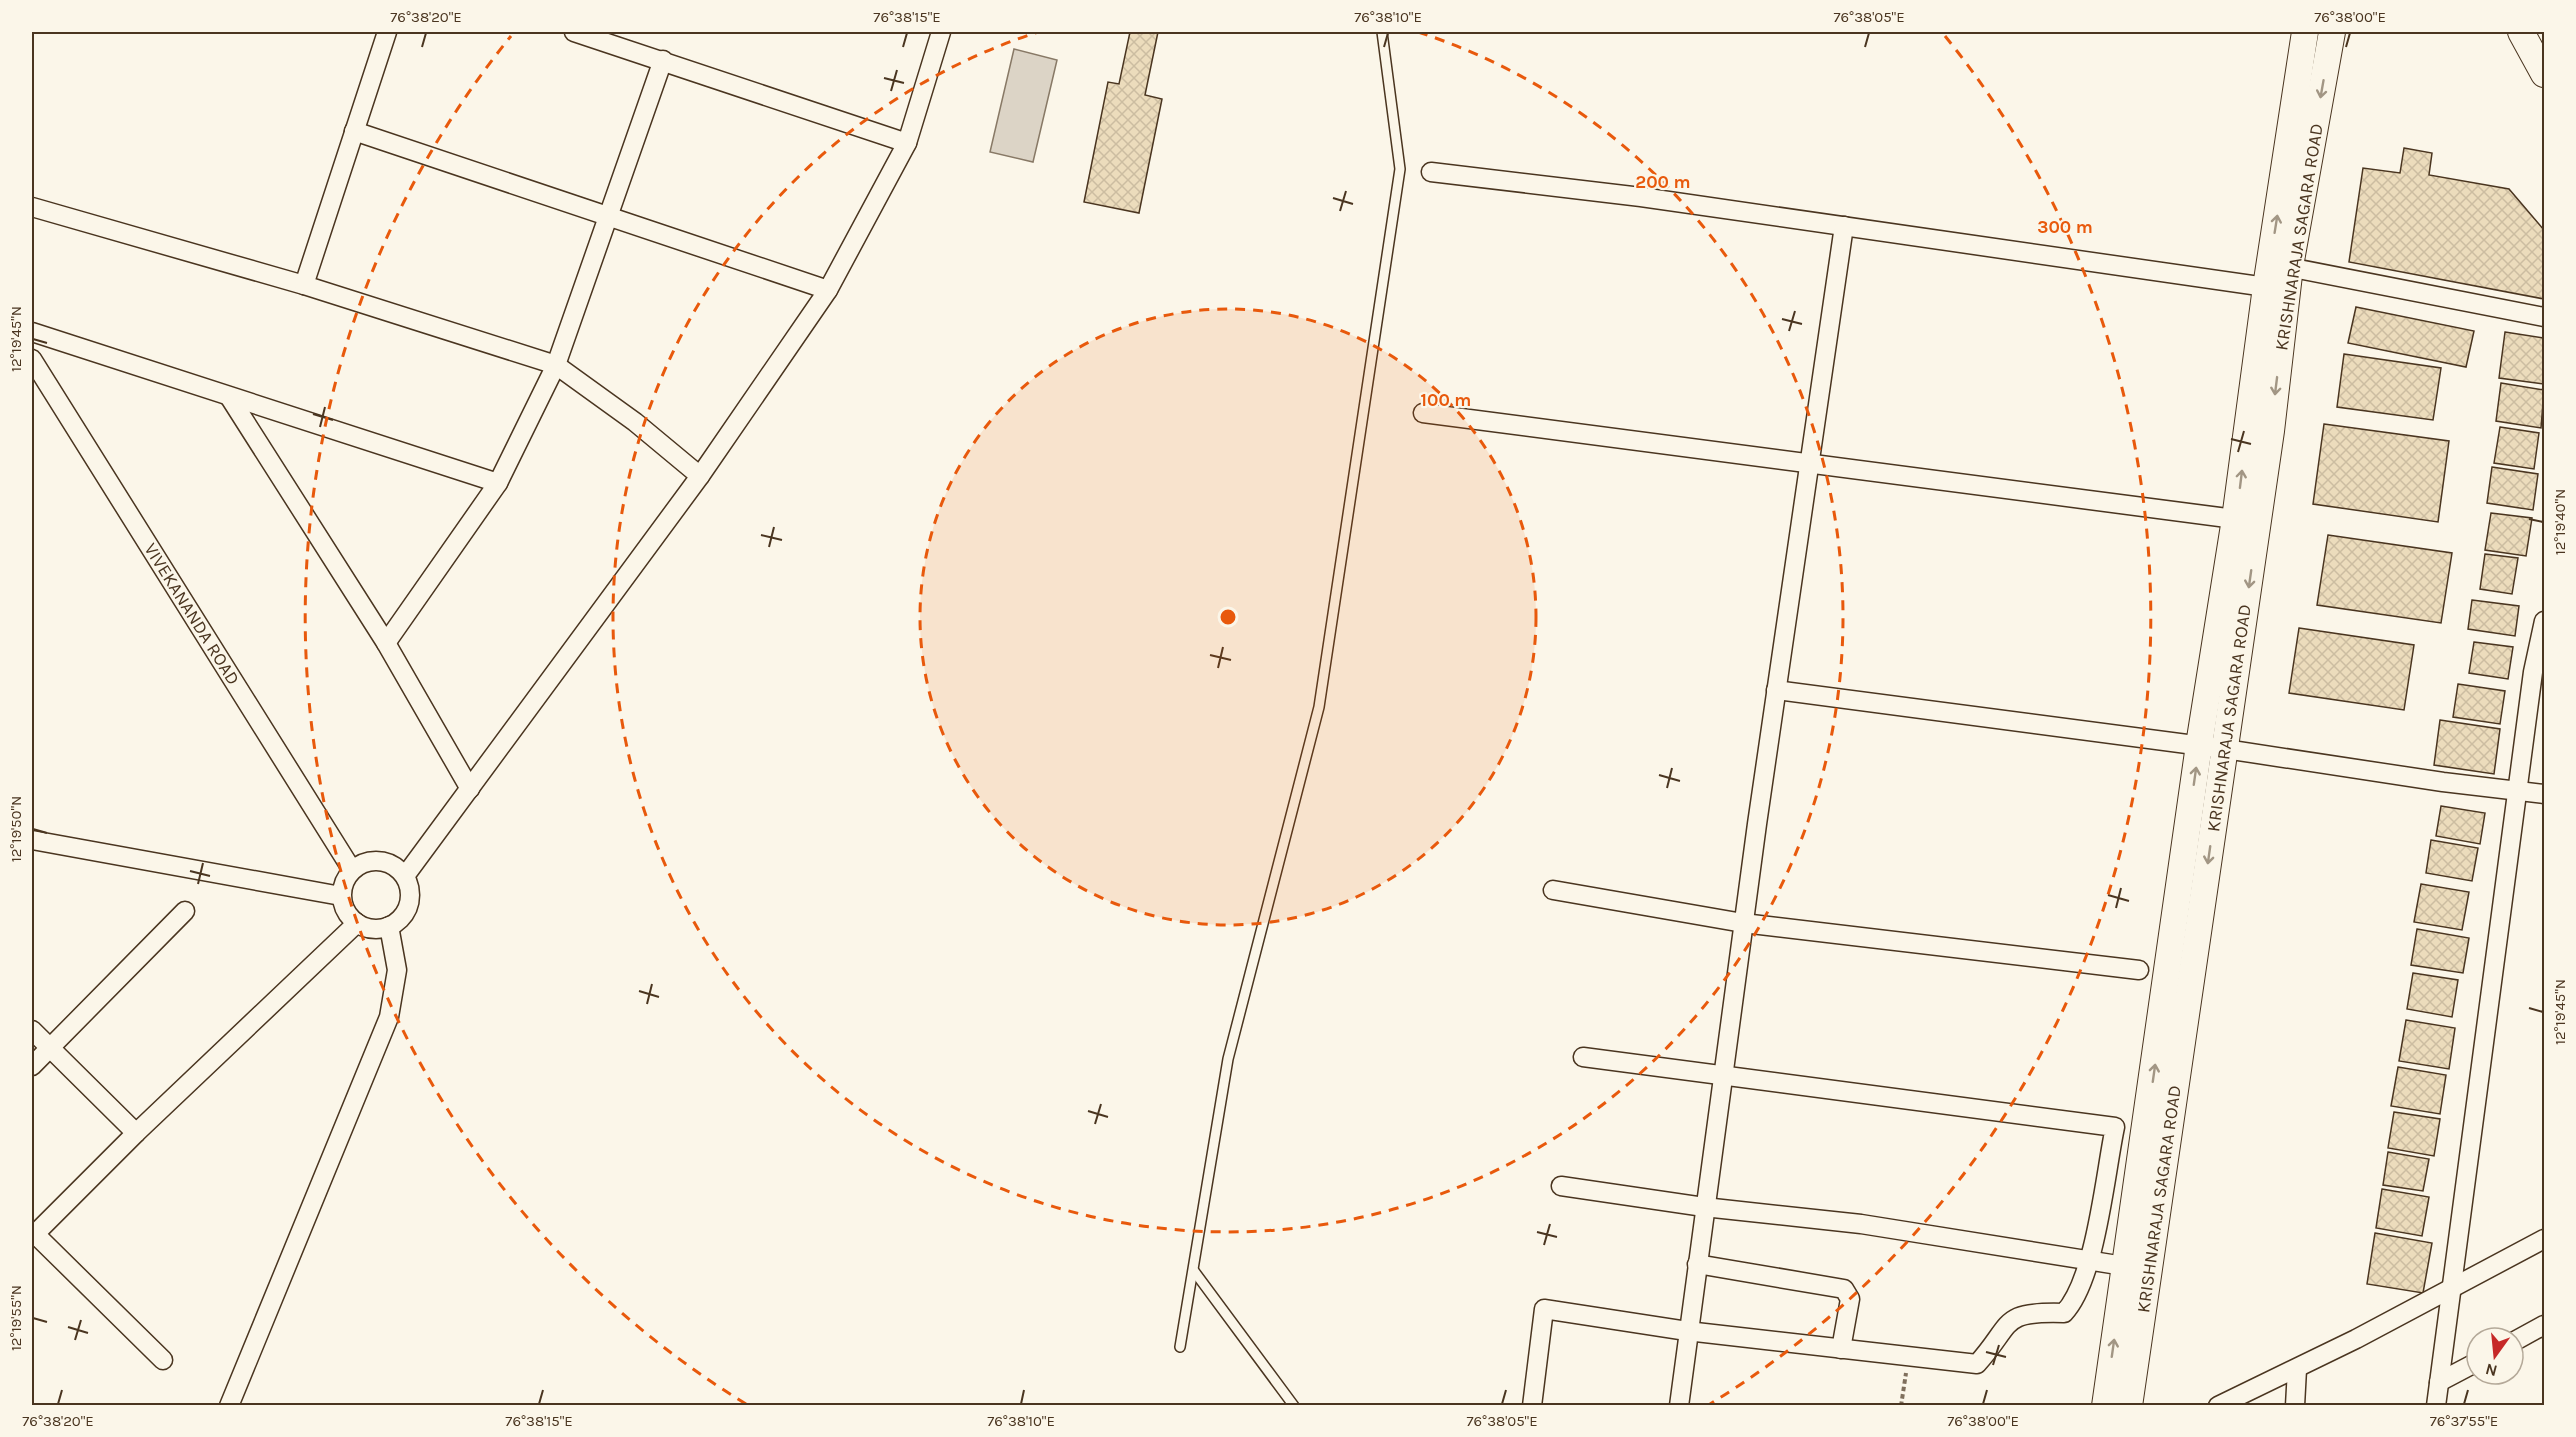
<svg xmlns="http://www.w3.org/2000/svg" width="2576" height="1437" viewBox="0 0 2576 1437" font-family="Karla,sans-serif">
	<defs>
		<pattern id="building-cross-hatch" width="8" height="8" patternUnits="userSpaceOnUse" patternTransform="scale(1.5)"><rect width="8" height="8" fill="#ecdcbc"/><path d="M0 0l8 8M0 8l8-8" fill="none" stroke="#ccbda1"/></pattern>
	</defs>
	<rect width="100%" height="100%" fill="#fbf6e9"/>
	<polygon fill="#dcd4c6" stroke="#887966" stroke-width="1.5" points="1014,49 1057,60 1033,162 990,152"/>
	<g fill="url(#building-cross-hatch)" stroke="#4a3520" stroke-width="1.5">
		<polygon points="1130,32 1158,32 1145,95 1162,99 1139,213 1084,202 1108,82 1119,84"/>
		<polygon points="2404,148 2432,153 2429,175 2509,189 2544,230 2544,299 2349,262 2363,168 2400,173"/>
		<polygon points="2356,307 2474,331 2466,367 2348,343"/>
		<polygon points="2505,332 2544,338 2544,384 2499,378"/>
		<polygon points="2344,354 2441,368 2433,420 2337,407"/>
		<polygon points="2501,383 2544,390 2541,428 2496,421"/>
		<polygon points="2324,424 2449,441 2438,522 2313,504"/>
		<polygon points="2500,427 2539,433 2534,469 2494,463"/>
		<polygon points="2492,467 2538,474 2533,510 2487,503"/>
		<polygon points="2491,513 2532,518 2526,556 2485,550"/>
		<polygon points="2328,535 2452,553 2441,623 2317,605"/>
		<polygon points="2485,554 2518,558 2512,594 2480,589"/>
		<polygon points="2472,600 2519,606 2515,636 2468,629"/>
		<polygon points="2299,628 2414,645 2404,710 2289,693"/>
		<polygon points="2474,642 2513,647 2508,679 2469,673"/>
		<polygon points="2458,684 2505,691 2500,724 2453,717"/>
		<polygon points="2440,720 2500,729 2494,774 2434,765"/>
		<polygon points="2441,806 2485,813 2480,844 2436,836"/>
		<polygon points="2431,840 2478,848 2472,881 2426,873"/>
		<polygon points="2421,884 2469,892 2462,930 2414,922"/>
		<polygon points="2417,929 2469,938 2463,973 2411,965"/>
		<polygon points="2413,973 2458,980 2452,1017 2407,1009"/>
		<polygon points="2406,1020 2455,1028 2449,1069 2399,1061"/>
		<polygon points="2398,1067 2446,1075 2440,1114 2391,1106"/>
		<polygon points="2394,1112 2440,1119 2434,1156 2388,1148"/>
		<polygon points="2388,1152 2429,1159 2423,1191 2383,1185"/>
		<polygon points="2382,1189 2429,1197 2422,1236 2376,1228"/>
		<polygon points="2375,1233 2432,1243 2423,1293 2367,1284"/>
	</g>
	<g fill="none" stroke-linecap="round" stroke-linejoin="round">
		<g stroke="#4a3520" stroke-width="12">
			<g id="lane">
				<polyline points="1194,1271 1294,1406"/>
				<polyline points="1180,1347 1228,1059 1319,707 1400,169 1382,32"/>
			</g>
		</g>
		<g stroke="#4a3520" stroke-width="21">
			<g id="street">
				<polyline points="574,32 907,143"/>
				<polyline points="354,131 828,290"/>
				<polyline points="1431,172 1641,197 2266,287"/>
				<polyline points="32,207 304,285 556,365 635,422 700,476"/>
				<polyline points="2278,265 2544,317"/>
				<polyline points="304,285 387,32"/>
				<polyline points="32,332 498,483"/>
				<polyline points="32,359 352,870"/>
				<polyline points="230,398 386,643 470,789"/>
				<polyline points="1423,413 2235,519"/>
				<polyline points="386,643 498,483 556,365 663,60"/>
				<polyline points="1776,690 2225,749 2443,782 2544,794"/>
				<polyline points="32,840 341,896"/>
				<circle cx="376" cy="895" r="34"/>
				<polyline points="405,876 700,476 828,290 907,143 941,32"/>
				<polyline points="1553,890 1743,923 2139,970"/>
				<polyline points="32,1030 136,1133"/>
				<polyline points="32,1066 185,911"/>
				<polyline points="1561,1186 1704,1207 1861,1224 2124,1266"/>
				<polyline points="35,1234 163,1360"/>
				<polyline points="32,1237 136,1133 357,923"/>
				<polyline points="1697,1264 1844,1289 1850,1299 1841,1349"/>
				<polyline points="2513,1342 2544,1325"/>
				<polyline points="2439,1382 2477,1362"/>
				<polyline points="229,1406 389,1017 397,970 389,926"/>
				<path d="M1532 1406 1544 1309 1687 1331 1977 1364C2014 1323 1999 1311 2064 1313 2096 1279 2105 1174 2115 1127L1583 1057"/>
				<polyline points="1679,1406 1757,824 1844,226"/>
				<polyline points="2218,1406 2356,1339 2544,1239"/>
				<polyline points="2295,1406 2297,1369"/>
				<polyline points="2436,1406 2533,672 2544,621"/>
			</g>
		</g>
		<g stroke="#4a3520" stroke-width="28">
			<g id="secondary">
				<polyline points="2521,32 2544,74"/>
				<polyline points="2105,1406 2199,745 2235,519 2266,287 2305,32"/>
				<polyline points="2129,1406 2271,431 2290,266 2332,32"/>
			</g>
		</g>
		<polyline stroke="#7f6f5c" stroke-width="4" stroke-dasharray="4.5 3" stroke-linecap="butt" points="1901,1406 1906,1373"/>
		<use href="#lane" stroke="#fbf6e9" stroke-width="9"/>
		<use href="#street" stroke="#fbf6e9" stroke-width="18"/>
		<use href="#secondary" stroke="#fbf6e9" stroke-width="26"/>
	</g>
	<defs><path id="oneway-shaft" d="M-6 0H5M1.5-3L5.5 0L1.5 3" fill="none" stroke-width="1.6" stroke-linecap="round" stroke-linejoin="round" transform="scale(1.5)"/></defs>
	<g stroke="#a29684">
		<use href="#oneway-shaft" transform="translate(2322 89) rotate(100)"/>
		<use href="#oneway-shaft" transform="translate(2276 224) rotate(-81)"/>
		<use href="#oneway-shaft" transform="translate(2276 386) rotate(97)"/>
		<use href="#oneway-shaft" transform="translate(2241 479) rotate(-83)"/>
		<use href="#oneway-shaft" transform="translate(2250 579) rotate(98)"/>
		<use href="#oneway-shaft" transform="translate(2195 776) rotate(-82)"/>
		<use href="#oneway-shaft" transform="translate(2209 855) rotate(98)"/>
		<use href="#oneway-shaft" transform="translate(2154 1073) rotate(-82)"/>
		<use href="#oneway-shaft" transform="translate(2113 1348) rotate(-82)"/>
	</g>
	<path fill="none" stroke="#4a3520" stroke-width="2" d="M422 47 426 33M903 47 907 33M1384 47 1388 33M1865 47 1869 33M2346 47 2350 33M884 78 904 83M891 91 897 70M1333 198 1353 204M1340 211 1346 191M1782 319 1802 324M1789 331 1795 311M33 339 47 343M313 414 333 420M320 427 325 407M2231 439 2251 444M2238 452 2244 431M2529 519 2543 522M761 535 782 540M769 547 774 527M1210 655 1231 660M1218 668 1223 647M1659 775 1680 781M1667 788 1672 768M33 829 47 833M190 871 210 876M198 884 203 863M2108 895 2129 901M2116 908 2121 888M639 991 659 997M647 1004 652 984M2529 1008 2543 1012M1088 1111 1108 1117M1095 1124 1101 1104M1537 1232 1557 1237M1544 1245 1550 1224M33 1318 47 1322M68 1327 88 1333M75 1340 81 1320M1986 1352 2006 1357M1993 1365 1999 1345M58 1404 62 1390M539 1404 543 1390M1021 1404 1024 1390M1502 1404 1506 1390M1983 1404 1987 1390M2464 1404 2468 1390"/>
	<circle cx="1228" cy="617" r="308" fill="#e8590c" fill-opacity=".12"/>
	<g fill="none" stroke="#e8590c" stroke-width="3" stroke-dasharray="10 8">
		<circle cx="1228" cy="617" r="308"/>
		<path d="M1418 32A615 615 0 1 1 1038 32"/>
		<path d="M746 1404A923 923 0 0 1 511 36M1945 36A923 923 0 0 1 1710 1404"/>
	</g>
	<g text-anchor="middle" dominant-baseline="central" stroke-width="4.5" stroke-linejoin="round" paint-order="stroke">
		<g font-size="18" fill="#4a3520" stroke="#fbf6e9">
			<text transform="translate(2299 237) rotate(-81)">KRISHNARAJA SAGARA ROAD</text>
			<text transform="translate(192 614) rotate(58)">VIVEKANANDA ROAD</text>
			<text transform="translate(2229 718) rotate(-82)">KRISHNARAJA SAGARA ROAD</text>
			<text transform="translate(2159 1199) rotate(-82)">KRISHNARAJA SAGARA ROAD</text>
		</g>
	</g>
	<circle cx="1228" cy="617" r="9" fill="#e8590c" stroke="#fbf6e9" stroke-width="3"/>
	<g font-size="18" text-anchor="middle" font-weight="bold" fill="#e8590c" stroke="#fbf6e9" stroke-width="4.5" stroke-linejoin="round" paint-order="stroke">
		<text x="1663" y="188">200 m</text>
		<text x="2065" y="233">300 m</text>
		<text x="1446" y="406">100 m</text>
	</g>
	<rect width="2576" height="1437" fill="none" stroke="#fbf6e9" stroke-width="66"/>
	<g transform="translate(2495 1356) rotate(195)"><circle r="28" fill="#fbf6e9" stroke="#b4a999" stroke-width="1.5"/>
	<path d="M0-4.5L10 22L0 15L-10 22Z" fill="#c62828"/>
	<text y="-9" font-size="16" font-weight="bold" text-anchor="middle" fill="#4a3520">N</text>
	</g>
	<rect x="33" y="33" width="2510" height="1371" fill="none" stroke="#4a3520" stroke-width="2"/>
	<g font-size="15" text-anchor="middle" fill="#4a3520">
		<text x="426" y="22">76°38'20"E</text>
		<text x="907" y="22">76°38'15"E</text>
		<text x="1388" y="22">76°38'10"E</text>
		<text x="1869" y="22">76°38'05"E</text>
		<text x="2350" y="22">76°38'00"E</text>
		<text transform="translate(16 339) rotate(-90)" y="5">12°19'45"N</text>
		<text transform="translate(2560 522) rotate(-90)" y="5">12°19'40"N</text>
		<text transform="translate(16 829) rotate(-90)" y="5">12°19'50"N</text>
		<text transform="translate(2560 1012) rotate(-90)" y="5">12°19'45"N</text>
		<text transform="translate(16 1318) rotate(-90)" y="5">12°19'55"N</text>
		<text x="58" y="1426">76°38'20"E</text>
		<text x="539" y="1426">76°38'15"E</text>
		<text x="1021" y="1426">76°38'10"E</text>
		<text x="1502" y="1426">76°38'05"E</text>
		<text x="1983" y="1426">76°38'00"E</text>
		<text x="2464" y="1426">76°37'55"E</text>
	</g>
</svg>
